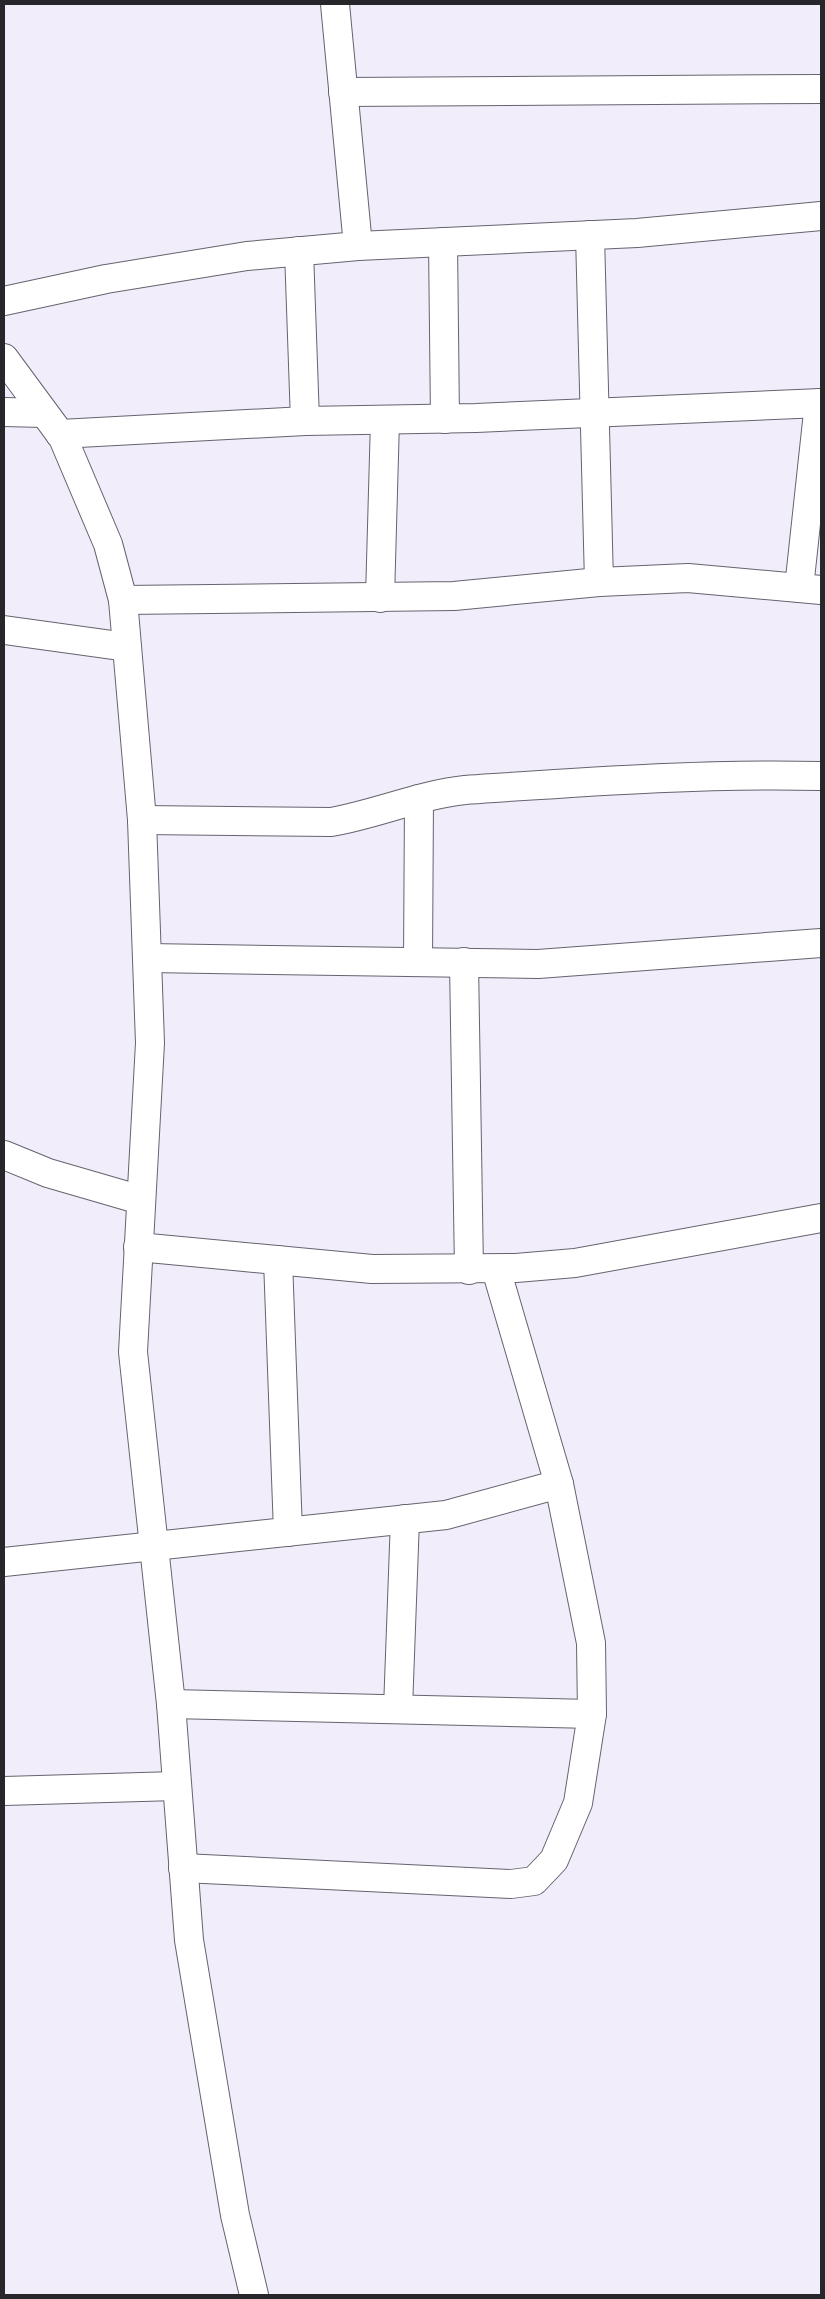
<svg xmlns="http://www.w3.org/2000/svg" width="825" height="2299" viewBox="0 0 825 2299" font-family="'Asap Condensed',sans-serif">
	<rect width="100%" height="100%" fill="#f1edfa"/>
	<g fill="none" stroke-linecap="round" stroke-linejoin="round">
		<g stroke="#66636e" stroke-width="30">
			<g id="minor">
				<polyline points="335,4 358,246"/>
				<polyline points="343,92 821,89"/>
				<polyline points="590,235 599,582"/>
				<polyline points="443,242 445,419"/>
				<polyline points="299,251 305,421"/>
				<polyline points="4,301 106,279 247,256 358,246 637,233 821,216"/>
				<polyline points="4,358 63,438 108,544 123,600 142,820 150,1043 133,1352 171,1704 189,1940 235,2215 254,2295"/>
				<polyline points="4,412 44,413"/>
				<polyline points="60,434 305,421 476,418 821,403"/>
				<polyline points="799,588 819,403"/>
				<polyline points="380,598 385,420"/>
				<polyline points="123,600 454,596 599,582 688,578 821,590"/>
				<polyline points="4,630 127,647"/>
				<path d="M142 820 331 822C377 814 419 795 465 790 584 782 702 773 821 776"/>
				<polyline points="148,958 538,964 821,943"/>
				<polyline points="418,962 419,799"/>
				<polyline points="464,962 469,1270"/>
				<polyline points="4,1155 48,1173 141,1200"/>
				<polyline points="138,1247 372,1269 516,1268 575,1263 821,1218"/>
				<polyline points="278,1260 288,1532"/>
				<polyline points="4,1562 446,1515 559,1484 496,1269"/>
				<polyline points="171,1704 592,1714"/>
				<polyline points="398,1709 405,1519"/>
				<polyline points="4,1791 176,1786"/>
				<polyline points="183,1868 511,1884 534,1881 554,1860 578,1803 592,1714 591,1643 559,1484"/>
			</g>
		</g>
		<use href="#minor" stroke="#fff" stroke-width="28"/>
	</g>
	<rect width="825" height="2299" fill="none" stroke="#27262a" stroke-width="10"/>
</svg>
